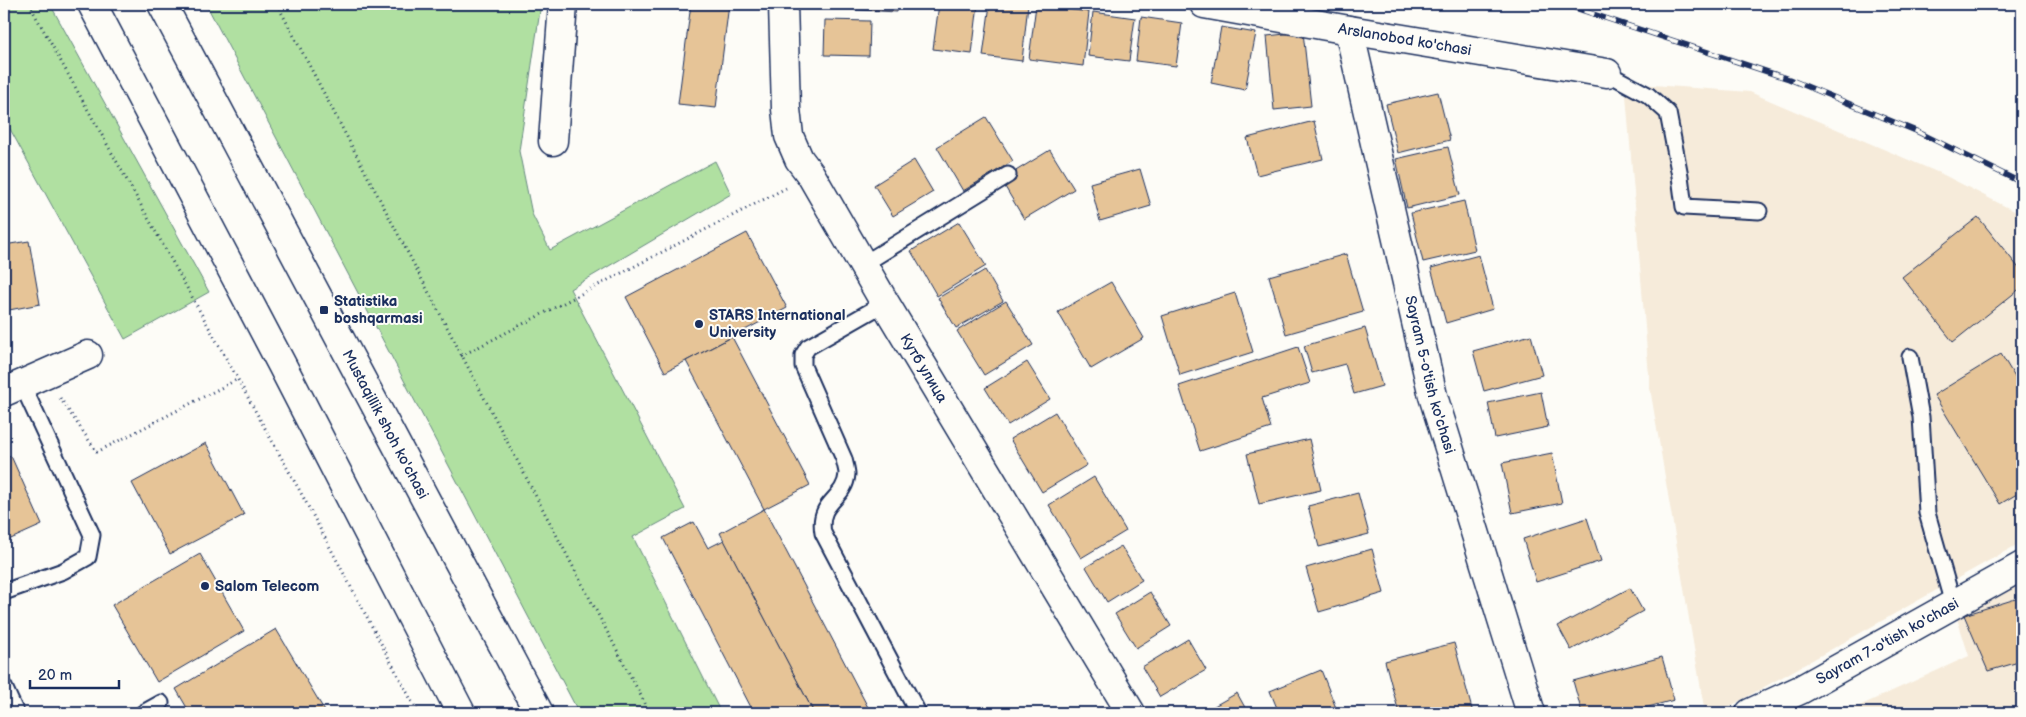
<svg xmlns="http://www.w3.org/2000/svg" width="2026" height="717" viewBox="0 0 2026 717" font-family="'Balsamiq Sans',sans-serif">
	<rect width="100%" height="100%" fill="#fdfcf7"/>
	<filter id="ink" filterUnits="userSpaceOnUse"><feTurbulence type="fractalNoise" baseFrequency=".02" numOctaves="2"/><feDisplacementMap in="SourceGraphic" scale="10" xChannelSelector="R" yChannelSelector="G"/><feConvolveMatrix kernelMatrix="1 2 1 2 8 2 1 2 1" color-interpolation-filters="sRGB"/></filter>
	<g filter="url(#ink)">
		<g fill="#f6ebda">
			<polygon points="1625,83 1750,92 1944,175 2022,215 2022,542 1718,713 1705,713 1650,388"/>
			<polygon points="2022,578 2022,713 1839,713 1857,707 1969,656 1955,612"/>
		</g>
		<g fill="#b0e0a1" stroke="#668880">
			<polygon points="4,4 50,4 209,292 125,339 4,118"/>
			<polygon points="206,4 541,4 519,151 532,214 550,250 715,161 731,194 570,289 685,509 633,537 721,713 579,713"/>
		</g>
		<g fill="#e6c497" stroke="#1b2f5e">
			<polygon points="691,4 729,4 716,108 678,104"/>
			<polygon points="828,4 898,4 897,12 827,8"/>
			<polygon points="939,4 978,4 972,54 933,49"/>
			<polygon points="990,4 1028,4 1022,61 983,56"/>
			<polygon points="1036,5 1089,12 1083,66 1029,59"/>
			<polygon points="1093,12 1135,18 1129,61 1088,56"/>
			<polygon points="1141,17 1182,23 1176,66 1136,61"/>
			<polygon points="825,20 870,21 869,56 824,55"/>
			<polygon points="1221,27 1256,33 1245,90 1211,83"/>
			<polygon points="1303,32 1311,106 1274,110 1267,36"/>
			<polygon points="1438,92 1450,140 1398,153 1386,104"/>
			<polygon points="986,117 1013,161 963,191 937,147"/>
			<polygon points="1314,121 1323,159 1257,175 1247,138"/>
			<polygon points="1448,147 1460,195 1407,208 1396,159"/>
			<polygon points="1050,150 1074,189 1024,219 1001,180"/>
			<polygon points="914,160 933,192 893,216 874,185"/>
			<polygon points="1140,169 1151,206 1100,221 1090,183"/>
			<polygon points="1464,201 1475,250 1423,262 1411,213"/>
			<polygon points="1978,217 2022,272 2022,287 1953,342 1902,277"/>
			<polygon points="959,222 986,266 937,296 911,251"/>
			<polygon points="747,233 787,308 665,372 626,297"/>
			<polygon points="29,241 40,304 4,311 4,245"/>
			<polygon points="1346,254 1363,312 1286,334 1269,276"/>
			<polygon points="1479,255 1493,309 1446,323 1431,268"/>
			<polygon points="985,270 1003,301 956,328 938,298"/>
			<polygon points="1111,282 1144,338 1091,369 1058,312"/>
			<polygon points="1235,293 1253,352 1180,375 1162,316"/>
			<polygon points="1006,301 1033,345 984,375 957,331"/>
			<polygon points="1365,328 1382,386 1354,394 1345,364 1312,373 1304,346"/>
			<polygon points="1531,335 1542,375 1484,391 1473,351"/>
			<polygon points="732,337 810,485 764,509 686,361"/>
			<polygon points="1298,347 1310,383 1262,398 1271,428 1200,451 1179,386"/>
			<polygon points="2001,354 2022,389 2022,491 2000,504 1934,395"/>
			<polygon points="1027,362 1050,399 1008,425 985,388"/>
			<polygon points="1541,392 1548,427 1495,438 1488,403"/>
			<polygon points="1055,412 1087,465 1042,492 1010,439"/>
			<polygon points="1309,439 1321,490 1259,504 1247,454"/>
			<polygon points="206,443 244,515 170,554 132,483"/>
			<polygon points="1552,453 1562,503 1512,513 1502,463"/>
			<polygon points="11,456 42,525 4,542 4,459"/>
			<polygon points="1094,477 1126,531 1081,558 1049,505"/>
			<polygon points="1358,493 1369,534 1319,547 1308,506"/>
			<polygon points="764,509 871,713 814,713 720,533"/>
			<polygon points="1587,518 1601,561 1536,582 1523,539"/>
			<polygon points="694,522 708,548 724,540 814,713 754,713 663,538"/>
			<polygon points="1121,546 1142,580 1107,602 1086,567"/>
			<polygon points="1372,549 1384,593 1319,612 1306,568"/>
			<polygon points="200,554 244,631 157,682 112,605"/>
			<polygon points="1630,588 1643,611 1571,650 1558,626"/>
			<polygon points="1150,592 1171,626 1136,648 1115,614"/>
			<polygon points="2022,597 2022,661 1988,671 1964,615"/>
			<polygon points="276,629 326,713 190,713 176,689"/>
			<polygon points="1188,639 1206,670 1160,697 1142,667"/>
			<polygon points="1454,643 1473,713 1399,713 1385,661"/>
			<polygon points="1662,657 1674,700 1626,713 1582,713 1573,681"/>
			<polygon points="1321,670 1338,713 1279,713 1270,691"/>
			<polygon points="1237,693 1248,713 1202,713"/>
		</g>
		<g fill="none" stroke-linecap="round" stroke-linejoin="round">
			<g stroke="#1b2f5e" stroke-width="19">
				<g id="lane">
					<polyline points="1607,73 1648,95 1668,113 1680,176 1684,207 1759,211"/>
					<polyline points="862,265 1008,175"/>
					<path d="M885 303 808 347 803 355V366L844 459C845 464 847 470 847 474 845 501 817 500 823 533L918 713"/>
					<polyline points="1910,357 1921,417 1927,513 1953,604"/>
					<polyline points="4,592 63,571 88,557 92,535 22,384"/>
					<polyline points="4,687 16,713"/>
					<polyline points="143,713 161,703"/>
				</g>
			</g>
			<g stroke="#1b2f5e" stroke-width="31">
				<g id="street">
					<path id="s1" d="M783 4 786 109 789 136 799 159 811 175 885 303 1131 713"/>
					<path id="s2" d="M1204 4 1349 30 1607 73"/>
					<path id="s3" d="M1349 30 1433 396 1531 713"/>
					<polyline points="553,141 563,4"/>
					<polyline points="4,392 88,355"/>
					<path id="s4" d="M1750 713 1800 690 2022 566"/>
				</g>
			</g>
			<g stroke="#1b2f5e" stroke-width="31">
				<g id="primary">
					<polyline points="92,4 282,365 461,713"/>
					<path id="s5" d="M162 4 539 713"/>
				</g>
			</g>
			<g stroke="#1b2f5e" stroke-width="3" stroke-dasharray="1 4" stroke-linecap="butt">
				<polyline points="29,4 301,493 418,713"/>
				<polyline points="277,4 650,713"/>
				<polyline points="461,356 786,188"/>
				<polyline points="60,398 97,452 238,379"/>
			</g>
			<use href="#lane" stroke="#fdfcf7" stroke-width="15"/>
			<use href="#street" stroke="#fdfcf7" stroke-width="28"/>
			<use href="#primary" stroke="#fdfcf7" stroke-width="28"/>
			<g stroke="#1b2f5e" stroke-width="5.5">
				<polyline id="rail" points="1563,4 1789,79 1916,131 2022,183"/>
			</g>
			<use href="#rail" stroke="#fdfcf7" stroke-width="4" stroke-dasharray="11" stroke-linecap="butt"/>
		</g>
	</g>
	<g fill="#1b2f5e" stroke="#fdfcf7" stroke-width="2">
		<rect x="319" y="305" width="10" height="10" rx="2.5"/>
		<circle cx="699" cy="324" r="5"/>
		<circle cx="205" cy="586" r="5"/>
	</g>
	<g text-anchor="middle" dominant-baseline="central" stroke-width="4" stroke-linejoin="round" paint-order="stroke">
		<g font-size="15" fill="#1b2f5e" stroke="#fdfcf7">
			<text stroke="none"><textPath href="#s2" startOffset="204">Arslanobod ko'chasi</textPath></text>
			<text stroke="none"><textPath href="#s1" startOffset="401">Кутб улица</textPath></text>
			<text stroke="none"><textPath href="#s3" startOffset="354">Sayram 5-o'tish ko'chasi</textPath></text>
			<text stroke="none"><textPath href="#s5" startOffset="476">Mustaqillik shoh ko'chasi</textPath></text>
			<text stroke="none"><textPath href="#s4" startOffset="155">Sayram 7-o'tish ko'chasi</textPath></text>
		</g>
		<g font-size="15" font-weight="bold" fill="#1b2f5e" stroke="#fdfcf7" text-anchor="start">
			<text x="334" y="301">Statistika<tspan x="334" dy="17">boshqarmasi</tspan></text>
			<text x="709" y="315">STARS International<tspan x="709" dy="17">University</tspan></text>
			<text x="215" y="586">Salom Telecom</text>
		</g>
	</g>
	<rect width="2026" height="717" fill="none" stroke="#fdfcf7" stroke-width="20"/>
	<rect x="10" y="10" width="2006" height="697" fill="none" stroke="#1b2f5e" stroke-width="2" filter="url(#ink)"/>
	<path d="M30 680v8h89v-8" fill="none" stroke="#1b2f5e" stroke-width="2.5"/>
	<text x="38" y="680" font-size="15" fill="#1b2f5e" stroke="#fdfcf7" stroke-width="4" paint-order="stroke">20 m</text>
</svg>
